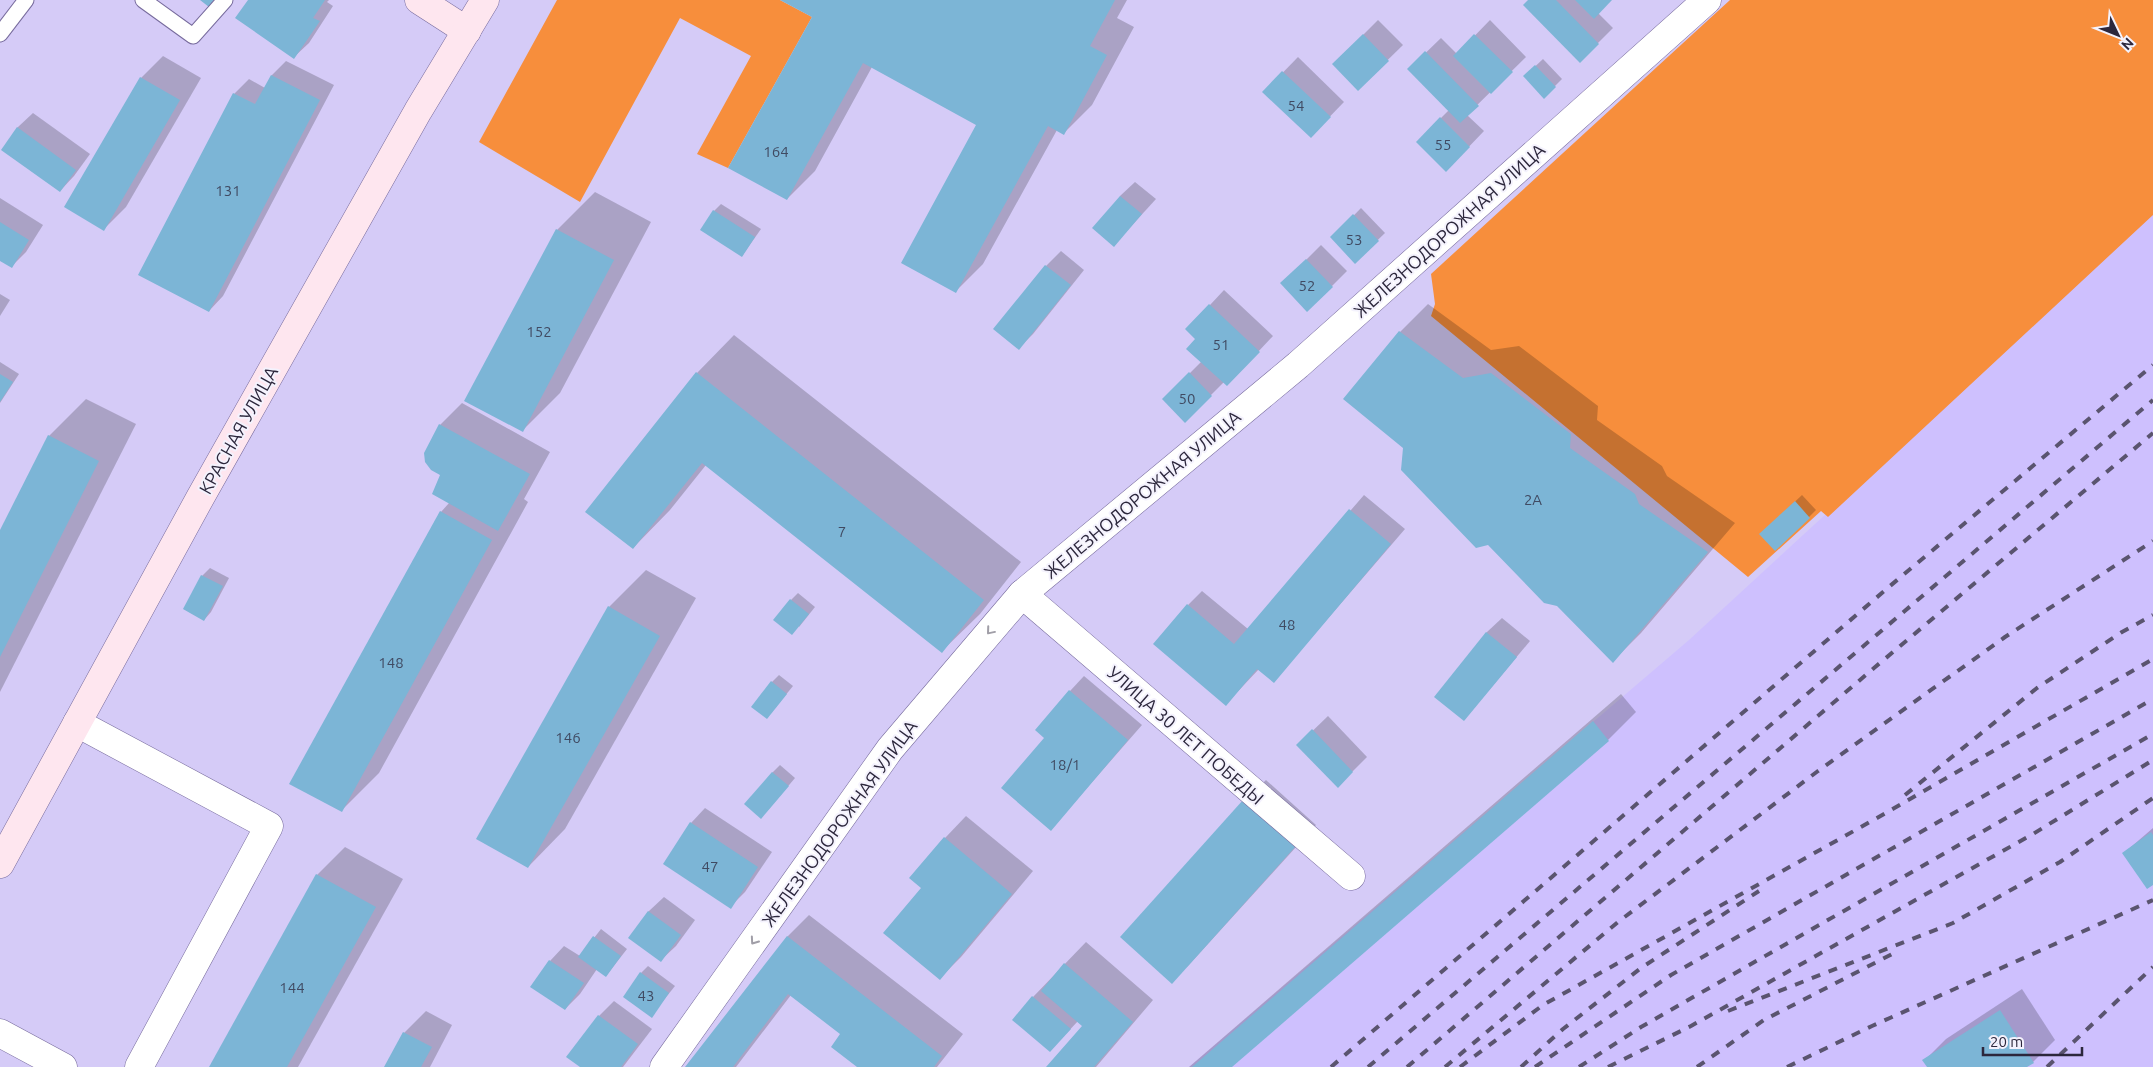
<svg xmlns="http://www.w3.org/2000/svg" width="2153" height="1067" viewBox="0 0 2153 1067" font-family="Ubuntu,sans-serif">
	<rect width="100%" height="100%" fill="#d5cbf7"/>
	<polygon fill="#cec0fe" points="2153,213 2153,1067 1189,1067 1689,640"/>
	<g fill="#f78e3c">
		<polygon points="557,0 780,0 812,17 728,168 697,154 751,56 680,18 580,202 479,142"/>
		<polygon points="1730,0 2153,0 2153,215 1828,517 1821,511 1748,577 1431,316 1435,304 1431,274"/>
	</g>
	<g fill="#0003">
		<polygon points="249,0 329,0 327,2 333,6 309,43 294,57"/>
		<polygon points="782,0 1127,0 1117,18 1134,27 1092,105 1064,133 1057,130 983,264 956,291 978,125 872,67 815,171 787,199 813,17"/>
		<polygon points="1530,0 1611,0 1598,13 1613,28 1580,61"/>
		<polygon points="1378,20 1403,45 1358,89 1334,64"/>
		<polygon points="1490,20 1526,57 1467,115 1484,131 1461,155 1417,142 1449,110 1409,69 1441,38 1457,54"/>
		<polygon points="163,56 201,78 126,207 104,229 66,207 141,78"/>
		<polygon points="1298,57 1344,102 1311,136 1264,92"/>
		<polygon points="1543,59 1562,79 1544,97 1525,76"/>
		<polygon points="286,61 334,85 223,296 209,311 234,94 249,79 265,88 272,75"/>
		<polygon points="33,113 90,154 74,176 60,191 3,149 18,127"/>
		<polygon points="1135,182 1156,199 1114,245 1120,196"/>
		<polygon points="595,192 651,222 560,393 522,431 557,230"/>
		<polygon points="0,198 43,225 26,252 12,266 0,259"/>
		<polygon points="721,204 761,229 742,256 714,211"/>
		<polygon points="1361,208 1385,233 1355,262 1332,238"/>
		<polygon points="1321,245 1347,271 1332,286 1282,284"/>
		<polygon points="1061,251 1084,270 1033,334 1019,348 995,329 1046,266"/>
		<polygon points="1224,290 1273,336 1241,370 1224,382 1185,421 1164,399 1202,361 1197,339 1210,305"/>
		<polygon points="0,294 10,300 0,316"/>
		<polygon points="1428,304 1491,350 1519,346 1598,406 1597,420 1662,466 1667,476 1735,523 1641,633 1613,661 1405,448 1400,332"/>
		<polygon points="734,335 1021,562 980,614 942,651 706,465 670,510 633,548 587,512 697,373"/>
		<polygon points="0,362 19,374 0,403"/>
		<polygon points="86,399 136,424 0,692 0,532 49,436"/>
		<polygon points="462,403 550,452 524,499 528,502 379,773 341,811 441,512 449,503 442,475 425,453 440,425"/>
		<polygon points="1364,495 1405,529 1274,681 1259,669 1226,704 1188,605 1202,591 1248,629"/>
		<polygon points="1802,495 1816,510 1809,517 1768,527"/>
		<polygon points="210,568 229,578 211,612 204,620 184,609 202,576"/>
		<polygon points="646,570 696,598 565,829 528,867 609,607"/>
		<polygon points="798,593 815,607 799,627 791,600"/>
		<polygon points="1502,618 1530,641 1464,720 1435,697 1487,632"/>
		<polygon points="779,675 793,686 767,718 772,682"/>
		<polygon points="1084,676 1142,725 1051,829 1070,691"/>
		<polygon points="1621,694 1636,712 1608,740 1230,1067 1189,1067"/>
		<polygon points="1328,716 1367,757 1338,786 1298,745"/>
		<polygon points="780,765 795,778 768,810 772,773"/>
		<polygon points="1266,780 1316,825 1187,967 1244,801"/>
		<polygon points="705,808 772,852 745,892 730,907 691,823"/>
		<polygon points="966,816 1033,871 961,957 939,979 922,888 945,838"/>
		<polygon points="2153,828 2153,883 2124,853"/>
		<polygon points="345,847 403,879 298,1067 210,1067 317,875"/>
		<polygon points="664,897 695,920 676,946 661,960 630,938 649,911"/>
		<polygon points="809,915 963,1034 937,1067 859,1067 842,1034 791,995 736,1067 687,1067 787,937"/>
		<polygon points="601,929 627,949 606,976 597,969 580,994 565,1009 550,961 564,946 580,956"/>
		<polygon points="1086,942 1153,1000 1096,1067 1048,1067 1083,1026 1078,1021 1050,1051 1033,997"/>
		<polygon points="648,966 675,986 651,1016 641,973"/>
		<polygon points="2022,989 2055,1040 2033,1062 2025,1067 1928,1067 1924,1061 1946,1039"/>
		<polygon points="614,1001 652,1029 623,1067 582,1067 568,1057 599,1016"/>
		<polygon points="426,1011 452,1025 430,1067 385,1067 404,1033"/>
	</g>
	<g fill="#7cb5d6">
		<polygon points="200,0 214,0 209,7"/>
		<polygon points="248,0 325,0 313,18 320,21 294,59 235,18"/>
		<polygon points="780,0 1115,0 1090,46 1107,55 1064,135 1048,126 956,293 901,263 976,125 863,63 787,200 728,168 812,17"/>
		<polygon points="1528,0 1556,0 1599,44 1580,63 1523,5"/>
		<polygon points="1575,0 1612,0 1594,19"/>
		<polygon points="1363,34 1389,61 1358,91 1332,64"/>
		<polygon points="1474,34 1513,72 1491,94 1453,56"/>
		<polygon points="1425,51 1479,106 1460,123 1407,69"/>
		<polygon points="1535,65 1556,87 1544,99 1523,76"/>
		<polygon points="1282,71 1331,117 1311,138 1262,92"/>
		<polygon points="271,75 320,100 209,312 138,275 233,93 255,104"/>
		<polygon points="140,77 180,100 104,231 64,207"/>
		<polygon points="1440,117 1470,147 1446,172 1416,142"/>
		<polygon points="17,127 76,170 60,192 1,150"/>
		<polygon points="1120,196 1142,214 1114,247 1092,228"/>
		<polygon points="713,210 755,237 742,257 700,230"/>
		<polygon points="1353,214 1379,241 1355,264 1330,237"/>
		<polygon points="0,222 29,240 12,268 0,261"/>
		<polygon points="556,229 614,260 523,432 464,401"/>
		<polygon points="1306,259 1333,287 1307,312 1280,283"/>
		<polygon points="1045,265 1071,285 1019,350 993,329"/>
		<polygon points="1209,304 1260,352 1227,386 1186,349 1195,339 1185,329"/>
		<polygon points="1399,331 1463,378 1491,373 1571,434 1570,448 1635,494 1639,504 1708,552 1613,663 1557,606 1544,603 1488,545 1476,548 1401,470 1403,448 1343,399"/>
		<polygon points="696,372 984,600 942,653 702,463 633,549 585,512"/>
		<polygon points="1189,372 1212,396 1185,423 1162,399"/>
		<polygon points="0,374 13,382 0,402"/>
		<polygon points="439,424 530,474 498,531 432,494 440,475 431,470 425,462 424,453"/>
		<polygon points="48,435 99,461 0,657 0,530"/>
		<polygon points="1795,501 1810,518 1775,551 1759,534"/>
		<polygon points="1349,509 1391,544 1274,683 1257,669 1226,706 1153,644 1187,604 1234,644"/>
		<polygon points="440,511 492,540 342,812 289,784"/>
		<polygon points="201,575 223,586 204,621 183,609"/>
		<polygon points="790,599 809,614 792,635 773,620"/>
		<polygon points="608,606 660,636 528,868 476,839"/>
		<polygon points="1486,632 1517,657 1464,721 1434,697"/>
		<polygon points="771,681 787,694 767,719 751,707"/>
		<polygon points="1069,690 1128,740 1051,831 1001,788 1044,738 1035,730"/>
		<polygon points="1593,721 1609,741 1232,1067 1192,1067"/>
		<polygon points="1312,729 1353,772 1338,788 1296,745"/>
		<polygon points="772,772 789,786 761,819 744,804"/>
		<polygon points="1243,800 1295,847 1172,984 1120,937"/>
		<polygon points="690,822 758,867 731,909 663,864"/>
		<polygon points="2151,832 2153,835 2153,885 2147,889 2122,853"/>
		<polygon points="944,837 1012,894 940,980 883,933 921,888 909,878"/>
		<polygon points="316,874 376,907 287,1067 209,1067"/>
		<polygon points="648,911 681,935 661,962 628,938"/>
		<polygon points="593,936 621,956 606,977 578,957"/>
		<polygon points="787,936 942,1056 934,1067 857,1067 831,1047 840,1034 788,994 733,1067 685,1067"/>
		<polygon points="549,960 584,983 565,1010 530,987"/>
		<polygon points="1064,963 1133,1022 1094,1067 1046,1067 1082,1026 1041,991"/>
		<polygon points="640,972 669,993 652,1018 623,997"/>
		<polygon points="1032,996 1071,1029 1050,1052 1012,1020"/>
		<polygon points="2000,1010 2034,1063 2027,1067 1927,1067 1922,1060"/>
		<polygon points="598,1015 638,1044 621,1067 580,1067 566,1057"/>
		<polygon points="403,1032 432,1047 421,1067 384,1067"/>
	</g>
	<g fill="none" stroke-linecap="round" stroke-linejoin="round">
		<g stroke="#776b9d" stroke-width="17">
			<g id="lane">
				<polyline points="143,0 193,36 225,0"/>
				<polyline points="0,34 26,0"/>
			</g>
		</g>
		<g stroke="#776b9d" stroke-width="29">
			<g id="street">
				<polyline points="1022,594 1351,876"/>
				<polyline points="77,723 269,826 139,1067"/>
				<polyline points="0,1033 63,1067"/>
				<polyline points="664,1067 890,749 1022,594 1298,365 1707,0"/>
			</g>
		</g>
		<g stroke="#776b9d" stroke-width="29">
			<g id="secondary">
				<polyline points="419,0 467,31"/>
				<polyline points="0,864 200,498 418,111 485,0"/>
			</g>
		</g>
		<use href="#lane" stroke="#fff" stroke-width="15"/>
		<use href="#street" stroke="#fff" stroke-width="28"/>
		<use href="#secondary" stroke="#fee6ef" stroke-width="28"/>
		<g stroke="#5a546f" stroke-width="4" stroke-dasharray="9 9" stroke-linecap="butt">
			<polyline points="1905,795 2037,688 2122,632 2153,615"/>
			<polyline points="1728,1011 1953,923 2060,862 2153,798"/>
			<polyline points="1331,1067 1890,586 2153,365"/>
			<polyline points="1368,1067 2153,400"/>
			<polyline points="1407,1067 1874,668 2153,433"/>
			<polyline points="1445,1067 1618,922 1818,771 2005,637 2153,541"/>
			<polyline points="1460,1067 1543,1005 1877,818 2153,659"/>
			<polyline points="1521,1067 1563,1029 1641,968 1759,891"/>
			<polyline points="1535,1067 1671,975 2153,699"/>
			<polyline points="1579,1067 1641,1027 2153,734"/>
			<polyline points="1608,1067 1691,1026 2033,834 2153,760"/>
			<polyline points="1697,1067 1764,1020 1898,951"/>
			<polyline points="1787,1067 1872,1026 2153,900"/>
			<polyline points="2047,1067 2153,967"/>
		</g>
	</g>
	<defs><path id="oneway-chevron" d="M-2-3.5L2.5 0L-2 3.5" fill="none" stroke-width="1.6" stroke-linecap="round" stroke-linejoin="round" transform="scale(1.25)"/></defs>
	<g stroke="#a09ea7">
		<use href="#oneway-chevron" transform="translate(990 631) rotate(130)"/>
		<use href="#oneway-chevron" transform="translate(754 941) rotate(125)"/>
	</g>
	<g text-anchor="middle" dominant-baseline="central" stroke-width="4" stroke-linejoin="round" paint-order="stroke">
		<g font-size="15" fill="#404a62">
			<text x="1296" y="105">54</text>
			<text x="1443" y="144">55</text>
			<text x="776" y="151">164</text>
			<text x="228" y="190">131</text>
			<text x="1354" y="239">53</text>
			<text x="1307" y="285">52</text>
			<text x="539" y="331">152</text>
			<text x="1221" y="344">51</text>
			<text x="1187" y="398">50</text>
			<text x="1533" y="499">2А</text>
			<text x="842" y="531">7</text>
			<text x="1287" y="624">48</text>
			<text x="391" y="662">148</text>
			<text x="568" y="737">146</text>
			<text x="1065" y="764">18/1</text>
			<text x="710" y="866">47</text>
			<text x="292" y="987">144</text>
			<text x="646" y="995">43</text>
		</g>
		<g font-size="18" fill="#2c273c" stroke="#f4f2fd">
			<text transform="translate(1449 230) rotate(-42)">ЖЕЛЕЗНОДОРОЖНАЯ УЛИЦА</text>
			<text transform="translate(238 430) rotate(-61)">КРАСНАЯ УЛИЦА</text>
			<text transform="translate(1142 494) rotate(-40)">ЖЕЛЕЗНОДОРОЖНАЯ УЛИЦА</text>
			<text transform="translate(1186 735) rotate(41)">УЛИЦА 30 ЛЕТ ПОБЕДЫ</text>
			<text transform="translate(839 823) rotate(-54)">ЖЕЛЕЗНОДОРОЖНАЯ УЛИЦА</text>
		</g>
	</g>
	<g transform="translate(2118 35) rotate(133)" stroke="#f4f2fd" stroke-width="4" paint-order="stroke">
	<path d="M0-4L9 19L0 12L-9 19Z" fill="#2c273c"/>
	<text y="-8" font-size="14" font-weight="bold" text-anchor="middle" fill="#2c273c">N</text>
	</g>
	<path d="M1983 1047v8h99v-8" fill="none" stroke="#2c273c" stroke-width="2.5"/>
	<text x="1990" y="1047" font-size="15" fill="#2c273c" stroke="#f4f2fd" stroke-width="4" paint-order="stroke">20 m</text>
</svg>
